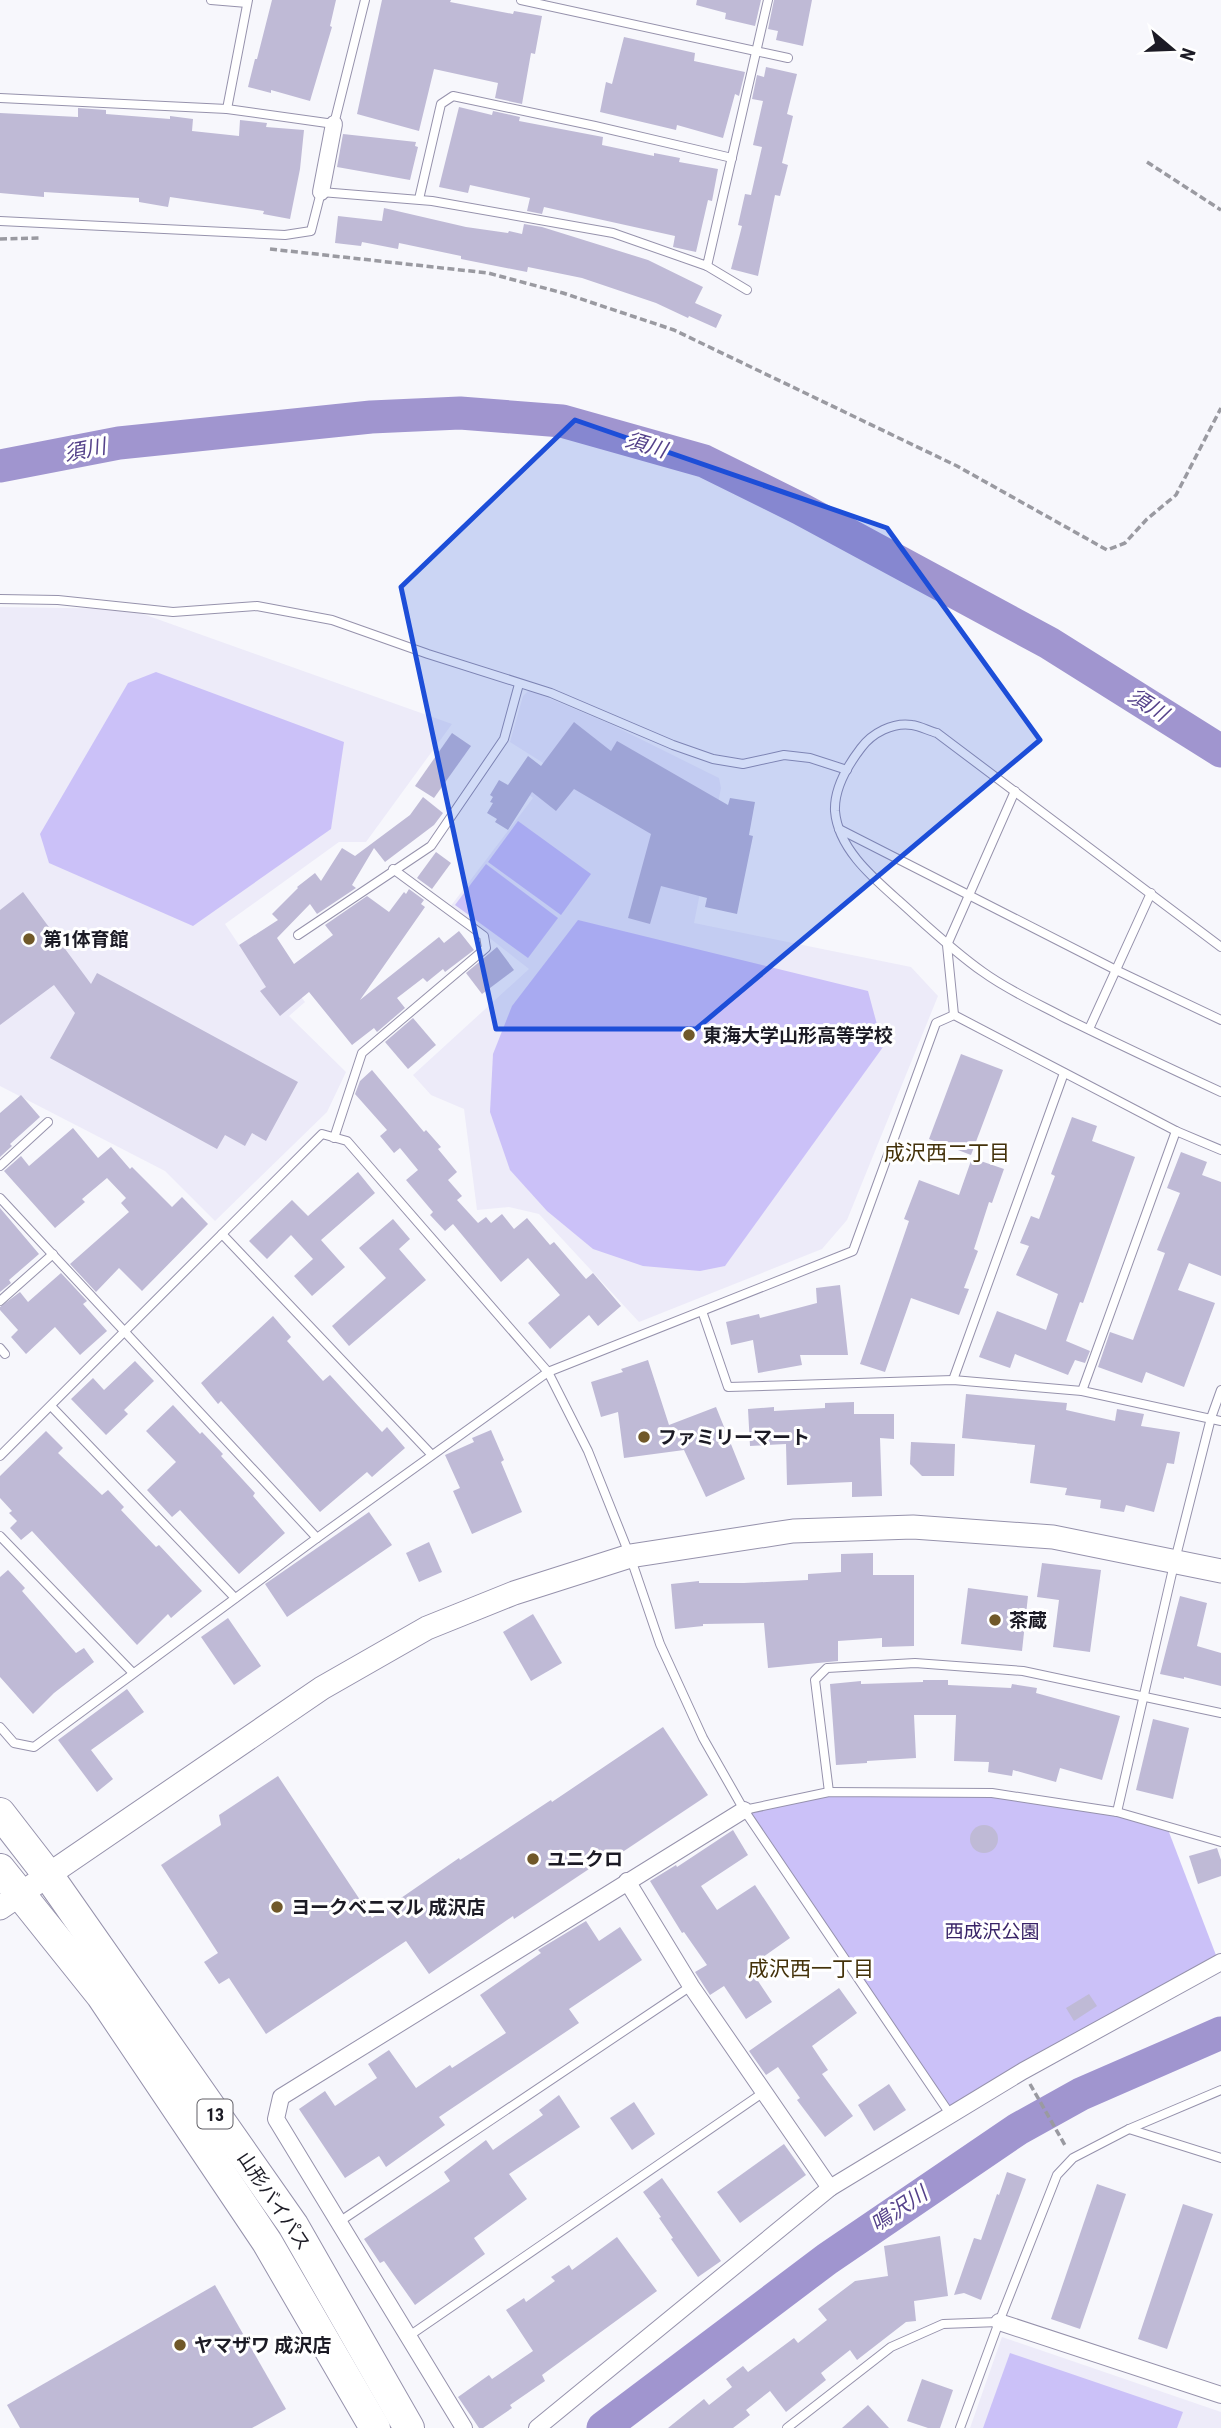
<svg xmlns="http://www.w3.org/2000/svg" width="1221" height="2428" viewBox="0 0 1221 2428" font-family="'Roboto Condensed','Noto Sans JP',sans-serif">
	<rect width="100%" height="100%" fill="#f7f7fc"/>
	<g fill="#edebf9">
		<polygon points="0,607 129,609 452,724 366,842 339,842 225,924 265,984 282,973 305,1002 289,1016 346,1072 327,1112 215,1221 165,1171 0,1086"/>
		<polygon points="529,690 608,723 719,778 721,788 694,923 911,967 938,996 847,1220 822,1249 639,1322 539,1214 509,1207 477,1210 464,1109 431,1095 413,1075 529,969 450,907 533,798 528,794 548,766 510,742 523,696"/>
		<polygon points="1002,2337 1221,2412 1221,2428 970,2428"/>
	</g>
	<g fill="#cbc1f8">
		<polygon points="156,672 344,742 331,829 193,926 49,863 40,834 128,683"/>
		<polygon points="518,821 591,874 561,915 488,862"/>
		<polygon points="486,864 558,918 528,958 455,905"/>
		<polygon points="578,920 868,991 883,1047 725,1266 700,1271 643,1266 593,1249 547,1211 510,1170 490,1112 493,1054 512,1006"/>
		<polygon points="829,1792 992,1793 1117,1812 1167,1827 1219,1963 950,2114 744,1810"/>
		<polygon points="1010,2353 1183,2412 1177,2428 983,2428"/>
	</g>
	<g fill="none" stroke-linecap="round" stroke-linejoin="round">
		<g stroke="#a095cf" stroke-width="33">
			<polyline points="0,466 119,443 371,417 460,413 562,421 704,461 801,509 1049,643 1221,751"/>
			<polyline points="603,2428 827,2259 1018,2129 1081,2094 1221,2033"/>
		</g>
	</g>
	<g fill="#bfbad6">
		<polygon points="272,0 336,0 330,26 332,27 310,101 271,90 271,93 248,87 255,59 257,59"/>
		<polygon points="382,0 451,0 450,2 513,14 514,11 542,16 535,54 531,53 522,104 495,98 498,83 434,69 419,131 357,114"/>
		<polygon points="697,0 761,0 755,26 725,19 726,13 696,5"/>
		<polygon points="774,0 812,0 803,46 776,40 778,31 768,29"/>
		<polygon points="624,37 695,53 694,61 745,72 739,96 735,94 723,138 677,125 676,130 600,112 606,82 612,84"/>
		<polygon points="766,67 797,74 787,114 793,116 782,163 788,165 780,196 775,195 758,276 731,269 742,226 738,225 745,194 751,195 762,147 753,145 763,101 752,99 757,75 764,77"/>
		<polygon points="459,107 492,115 493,111 520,117 519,121 603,137 602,145 654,156 654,153 680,158 679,162 718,169 712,201 708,200 696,252 673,247 675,236 544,207 542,214 527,211 530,198 470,185 468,193 439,187"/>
		<polygon points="78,108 106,110 106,114 170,119 170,116 193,119 192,131 239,136 240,120 267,123 266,127 304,130 300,169 290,219 263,214 264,211 170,197 168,207 139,202 139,198 44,192 44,197 0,193 0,113 78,117"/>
		<polygon points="343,134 416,142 415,146 418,147 410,180 337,167"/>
		<polygon points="384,208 466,227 508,233 509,231 522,234 524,224 542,227 648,260 703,287 695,303 722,315 716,328 689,316 688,318 656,303 582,278 528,267 527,272 461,259 461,256 399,243 398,249 362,242 361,246 335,243 338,216 382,221"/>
		<polygon points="574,722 611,751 617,741 728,805 730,798 755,802 749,835 753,836 737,914 705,907 707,898 661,886 650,924 628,918 651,834 574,789 556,811 532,792 508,830 495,822 497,819 487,813 493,803 490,802 493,797 490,795 499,780 508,785 528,756 541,766"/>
		<polygon points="452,733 471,746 434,798 415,786"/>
		<polygon points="423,797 443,813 434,825 385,862 374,848 352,885 356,888 317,914 310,904 277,938 294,964 333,935 325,925 367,896 389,912 404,892 406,894 409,889 424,900 421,904 425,907 360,1000 439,937 444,943 459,931 474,950 445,972 443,969 427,982 423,978 397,998 405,1008 377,1032 374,1028 352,1045 309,992 280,1016 260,991 266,987 239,945 278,920 272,914 298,888 297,887 315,873 321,881 342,848 355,856 410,815"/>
		<polygon points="436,852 451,863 432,889 417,878"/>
		<polygon points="23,892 91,984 97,973 298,1082 266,1141 252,1133 245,1146 225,1135 217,1149 50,1058 75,1013 54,985 0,1025 0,910"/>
		<polygon points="497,947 514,970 482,994 466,973"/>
		<polygon points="413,1018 436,1045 408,1069 385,1042"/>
		<polygon points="961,1054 1003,1070 971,1155 929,1139"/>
		<polygon points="372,1070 424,1132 426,1130 441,1147 438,1149 457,1172 448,1180 462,1196 457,1200 478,1223 486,1217 491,1223 502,1214 514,1229 527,1218 550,1245 554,1242 586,1279 593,1273 621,1306 598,1326 589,1315 550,1349 528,1323 560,1295 528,1258 501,1282 453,1224 445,1231 430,1215 433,1212 406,1180 418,1170 400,1148 394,1153 380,1136 387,1130 355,1094 360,1081"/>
		<polygon points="21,1095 40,1117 10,1144 12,1146 0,1157 0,1113"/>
		<polygon points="1072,1117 1097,1126 1092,1141 1135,1157 1083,1303 1080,1302 1066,1341 1090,1351 1085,1363 1075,1360 1068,1375 1015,1354 1010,1368 979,1357 997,1311 1046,1330 1058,1294 1016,1275 1029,1246 1020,1243 1031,1216 1039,1219 1055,1176 1051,1174"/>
		<polygon points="73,1128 98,1158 111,1147 130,1169 132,1167 172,1207 182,1197 208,1224 142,1291 119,1268 96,1292 70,1264 129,1212 121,1203 126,1198 107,1178 82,1199 85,1202 55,1228 4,1171 21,1156 29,1166"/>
		<polygon points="1181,1152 1207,1162 1202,1175 1221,1182 1221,1276 1189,1263 1178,1290 1215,1303 1184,1387 1146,1372 1142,1383 1098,1367 1110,1332 1133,1340 1165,1253 1157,1250 1180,1193 1167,1188"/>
		<polygon points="972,1158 1004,1169 992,1203 989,1202 974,1249 978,1251 964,1288 969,1289 959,1315 911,1298 885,1372 860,1364 909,1221 904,1219 919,1180 959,1195"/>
		<polygon points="358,1172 375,1193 321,1240 345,1267 312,1296 294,1276 313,1259 291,1235 267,1259 249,1241 292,1200 308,1216"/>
		<polygon points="0,1208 39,1254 9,1280 11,1283 0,1292"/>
		<polygon points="393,1219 410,1239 399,1249 426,1280 349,1346 332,1326 386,1278 359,1248"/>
		<polygon points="61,1273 87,1301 83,1304 107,1331 80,1355 55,1327 26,1354 11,1337 18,1330 0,1310 0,1307 20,1292 28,1302"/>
		<polygon points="840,1285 848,1355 800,1355 802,1365 758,1373 753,1340 731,1345 726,1322 759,1314 760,1318 817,1303 816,1288"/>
		<polygon points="273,1316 291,1337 287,1341 323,1381 330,1375 382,1432 387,1427 405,1448 372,1477 367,1472 320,1512 221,1401 218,1404 201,1383"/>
		<polygon points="648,1360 669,1425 716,1407 745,1479 706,1497 684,1450 624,1458 618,1412 601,1417 591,1382 623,1372 621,1369"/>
		<polygon points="135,1361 154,1381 124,1410 128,1414 106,1435 71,1399 93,1378 104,1390"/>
		<polygon points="966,1394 1067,1403 1066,1410 1115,1421 1117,1409 1144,1414 1141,1426 1180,1432 1174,1464 1167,1463 1154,1512 1126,1505 1124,1512 1100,1508 1101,1500 1065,1495 1067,1488 1030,1483 1035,1445 962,1438"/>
		<polygon points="854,1402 854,1414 894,1414 894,1439 880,1438 882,1496 852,1497 852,1482 787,1485 786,1444 750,1446 748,1409 774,1407 774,1411 825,1408 825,1403"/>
		<polygon points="173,1405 200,1434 202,1432 223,1454 221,1456 255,1493 253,1496 285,1533 239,1574 180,1510 172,1517 147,1490 176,1462 146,1431"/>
		<polygon points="491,1430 504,1460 501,1462 522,1512 472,1534 453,1491 460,1488 445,1455 474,1442 472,1438"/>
		<polygon points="46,1431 63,1448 58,1453 102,1495 108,1490 124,1507 121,1510 156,1547 159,1545 202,1591 171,1618 168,1614 137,1645 32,1531 21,1540 10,1528 17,1521 9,1513 12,1511 0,1498 0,1476"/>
		<polygon points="911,1442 955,1444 954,1476 922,1476 910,1464"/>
		<polygon points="369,1512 392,1545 287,1617 265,1584"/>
		<polygon points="429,1542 442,1572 419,1582 406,1553"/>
		<polygon points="873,1553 873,1575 914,1575 914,1646 882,1647 882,1638 838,1641 838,1661 768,1668 764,1623 703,1624 703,1626 675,1629 671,1584 699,1581 699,1583 744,1583 808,1580 808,1574 841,1572 841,1554"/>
		<polygon points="1042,1563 1101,1570 1090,1652 1053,1647 1059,1600 1037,1597"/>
		<polygon points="8,1570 25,1588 22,1591 76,1653 84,1648 94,1662 54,1693 33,1714 0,1677 0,1577"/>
		<polygon points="968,1588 1028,1596 1022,1651 961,1644"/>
		<polygon points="1180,1596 1207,1603 1197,1646 1221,1653 1221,1686 1184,1677 1184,1679 1160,1674"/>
		<polygon points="533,1614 562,1663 531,1681 503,1632"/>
		<polygon points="228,1618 261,1666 234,1685 201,1637"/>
		<polygon points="923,1680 948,1680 948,1685 1011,1688 1012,1684 1037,1688 1036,1693 1120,1716 1102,1780 1060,1768 1056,1782 1013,1770 1012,1776 988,1772 989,1762 954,1761 956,1715 914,1715 916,1758 867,1761 867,1763 836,1765 830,1684 861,1681 861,1684 923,1682"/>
		<polygon points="127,1689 144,1712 91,1750 113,1779 97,1792 58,1740"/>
		<polygon points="1153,1719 1189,1728 1173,1799 1136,1790"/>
		<polygon points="663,1727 708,1795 615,1857 613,1853 514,1919 513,1916 429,1974 406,1941 266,2034 229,1978 219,1984 204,1962 218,1953 161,1865 221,1825 219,1815 278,1776 372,1918 459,1858 460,1860 551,1800 552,1802"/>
		<circle cx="984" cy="1839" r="14"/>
		<polygon points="733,1830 748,1855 701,1886 717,1910 755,1885 790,1938 753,1964 754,1966 750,1969 772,2002 746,2019 724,1986 710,1995 695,1972 707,1965 684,1932 682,1933 650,1881 676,1865 677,1867"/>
		<polygon points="1217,1848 1221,1860 1221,1876 1198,1884 1189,1856"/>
		<polygon points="586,1921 599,1941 620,1927 642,1960 569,2009 579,2023 439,2117 445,2125 386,2167 379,2156 345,2178 299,2109 325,2091 335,2106 377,2078 368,2064 389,2050 416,2088 450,2065 452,2068 506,2033 480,1995 541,1953 538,1950"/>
		<polygon points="839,1988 857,2013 812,2046 828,2070 822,2074 853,2116 825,2137 797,2100 800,2098 778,2067 766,2075 749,2051"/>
		<polygon points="1089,1994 1097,2006 1074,2021 1066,2008"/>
		<polygon points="889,2084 906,2110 874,2131 858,2105"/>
		<polygon points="559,2095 580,2127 509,2174 527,2199 474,2238 485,2254 415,2305 384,2261 380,2263 364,2239 450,2181 444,2172 486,2140 493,2150 543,2115 539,2110"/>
		<polygon points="634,2102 655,2134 632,2150 610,2118"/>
		<polygon points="784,2144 806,2175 740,2223 717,2192"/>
		<polygon points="1007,2172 1026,2179 981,2300 964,2293 954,2295 974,2238 981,2240 997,2194 999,2195"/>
		<polygon points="662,2178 721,2261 698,2277 671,2239 673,2238 659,2218 661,2217 643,2192"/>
		<polygon points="1097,2184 1126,2194 1080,2329 1051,2319"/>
		<polygon points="1183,2204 1213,2214 1167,2349 1138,2339"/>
		<polygon points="940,2236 948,2296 914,2301 916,2321 906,2322 857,2360 850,2350 821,2373 826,2380 786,2412 770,2391 746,2410 750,2415 733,2428 668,2428 704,2399 709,2405 732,2387 726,2379 743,2366 748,2372 794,2338 798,2343 827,2320 818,2309 855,2281 888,2276 884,2246"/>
		<polygon points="617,2237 657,2291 542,2375 545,2381 510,2405 512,2408 483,2428 479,2428 458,2397 489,2375 492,2379 533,2351 506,2310 524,2298 526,2302 555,2281 551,2277 569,2265 572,2270"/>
		<polygon points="215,2285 286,2409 252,2428 20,2428 7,2405"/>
		<polygon points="922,2379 953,2390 940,2428 928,2428 907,2421"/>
		<polygon points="868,2405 889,2428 842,2428"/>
	</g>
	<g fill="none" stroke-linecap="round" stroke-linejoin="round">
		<g stroke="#9692ac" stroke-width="10">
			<g id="lane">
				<polyline points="211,0 247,3"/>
				<polyline points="521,0 788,58"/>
				<polyline points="0,98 227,109 334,124 365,0"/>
				<polyline points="227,109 248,0"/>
				<polyline points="419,199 441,104 453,96 595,126 732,158"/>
				<polyline points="0,221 285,235 311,231 321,192 432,201 613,233 707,266 768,0"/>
				<polyline points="707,266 747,290"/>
				<polyline points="0,599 58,600 173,612 257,606 332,620 428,654 551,693 673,745 713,759 743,764 784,755 810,758 847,770"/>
				<polyline points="839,829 1116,970 1221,1020"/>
				<polyline points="298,935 431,846 504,739 519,684"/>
				<path d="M1221 947 937 733C929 731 920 726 912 725 893 722 872 733 861 748 848 765 834 789 835 811 838 848 872 877 898 900 926 925 953 951 983 972 1009 991 1039 1004 1067 1019 1118 1044 1169 1068 1221 1092"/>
				<polyline points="954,1015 947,945 1015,791"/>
				<polyline points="1089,1029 1151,893"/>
				<polyline points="334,1138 362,1053 486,948 484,936 393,869"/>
				<polyline points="0,1166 48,1122"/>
				<polyline points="0,1198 317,1538"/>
				<polyline points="222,1234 431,1454"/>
				<polyline points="0,1301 53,1254"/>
				<polyline points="702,1311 728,1387 953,1380 1082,1391 1221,1421"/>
				<polyline points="0,1348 5,1354"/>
				<polyline points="953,1380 1064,1073"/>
				<polyline points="1082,1391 1176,1131"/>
				<polyline points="51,1406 235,1598"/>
				<polyline points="0,1456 322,1134 347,1141 548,1372 588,1451 630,1556 660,1644 703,1738 744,1810 950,2114"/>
				<polyline points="0,1536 133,1673"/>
				<polyline points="0,1727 14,1743 34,1747 317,1538 548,1372 853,1251 936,1023 954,1015 1176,1131 1221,1150"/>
				<polyline points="829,1792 815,1680 827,1668 915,1663 1023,1671 1221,1713"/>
				<polyline points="744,1810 829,1792 992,1793 1117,1812 1221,1842"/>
				<polyline points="1117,1812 1175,1560 1211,1418 1221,1390"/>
				<polyline points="1129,2129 1221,2158"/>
				<polyline points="339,2222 691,1986"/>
				<polyline points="409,2336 764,2092"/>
				<polyline points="787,2428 891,2347 943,2324 999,2322"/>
				<polyline points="960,2428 999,2322 1057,2175 1073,2158 1129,2129 1221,2090"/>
			</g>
		</g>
		<g stroke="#9692ac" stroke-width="18">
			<g id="street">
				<polyline points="321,192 334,124"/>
				<polyline points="627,1881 691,1986 830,2188"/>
				<polyline points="999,2322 1221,2395"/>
				<polyline points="464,2428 276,2119 281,2097 744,1810"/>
				<polyline points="537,2428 830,2188 1023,2071 1221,1962"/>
			</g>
		</g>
		<g stroke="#9692ac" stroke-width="25">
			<polyline id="secondary" points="0,1908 322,1688 427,1628 514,1593 630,1556 793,1531 913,1527 1053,1537 1221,1571"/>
		</g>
		<g stroke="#9692ac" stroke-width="32">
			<g id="highway">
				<polyline points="0,1813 48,1875 293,2225 409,2428"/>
				<polyline points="0,1869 101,1995 267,2242 375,2428"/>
			</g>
		</g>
		<g stroke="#9a9aa1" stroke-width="3.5" stroke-dasharray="7 3.5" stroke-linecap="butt">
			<polyline points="1147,162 1221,210"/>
			<polyline points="0,239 39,238"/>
			<polyline points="270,249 488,273 563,293 674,330 957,466 1107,550 1125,543 1147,519 1176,495 1221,408"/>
			<polyline points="1030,2084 1066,2147"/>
		</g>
		<use href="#lane" stroke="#fff" stroke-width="8"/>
		<use href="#street" stroke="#fff" stroke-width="16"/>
		<use href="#secondary" stroke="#fff" stroke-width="23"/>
		<use href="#highway" stroke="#fff" stroke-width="30"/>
	</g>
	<path fill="#1d4ed8" fill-opacity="0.2" stroke="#1d4ed8" stroke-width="5" stroke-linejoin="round" d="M575 420 887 528 1040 740 696 1029H496L401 587Z"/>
	<g fill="#705829" stroke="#fff" stroke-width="2.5">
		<circle cx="29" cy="939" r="7"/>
		<circle cx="689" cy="1035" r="7"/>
		<circle cx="644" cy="1437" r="7"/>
		<circle cx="995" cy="1620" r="7"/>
		<circle cx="533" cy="1859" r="7"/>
		<circle cx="277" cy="1907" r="7"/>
		<circle cx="180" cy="2345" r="7"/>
	</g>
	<g text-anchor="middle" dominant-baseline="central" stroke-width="6" stroke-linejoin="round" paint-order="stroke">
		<rect fill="#fff" stroke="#605f66" stroke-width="2" x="197.5" y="2099.5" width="35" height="29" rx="5"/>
		<g font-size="18" font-weight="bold" fill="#1c1b25">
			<text x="215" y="2114">13</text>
		</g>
		<g font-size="19" font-weight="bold" fill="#1c1b25" stroke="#fff" text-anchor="start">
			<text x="43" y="939">第1体育館</text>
			<text x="703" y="1035">東海大学山形高等学校</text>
			<text x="658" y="1437">ファミリーマート</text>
			<text x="1009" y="1620">茶蔵</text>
			<text x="547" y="1859">ユニクロ</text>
			<text x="291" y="1907">ヨークベニマル 成沢店</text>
			<text x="194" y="2345">ヤマザワ 成沢店</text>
		</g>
		<g font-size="19" fill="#392468" stroke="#fff">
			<text x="992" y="1931">西成沢公園</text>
		</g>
		<g font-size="19" fill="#1c1b25" stroke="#fff">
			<text transform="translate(274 2201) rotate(56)">山形バイパス</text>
		</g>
		<g font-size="21" font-style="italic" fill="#55428a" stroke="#fff">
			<text transform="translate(646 445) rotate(16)">須川</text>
			<text transform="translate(85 450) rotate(-11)">須川</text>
			<text transform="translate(1148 705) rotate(32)">須川</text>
			<text transform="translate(899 2209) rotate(-34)">鳴沢川</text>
		</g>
		<g font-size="21" fill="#44320a" stroke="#fff">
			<text x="947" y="1153">成沢西二丁目</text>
			<text x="811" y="1969">成沢西一丁目</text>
		</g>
	</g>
	<g transform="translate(1172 49) rotate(109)" stroke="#ffffff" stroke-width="5" paint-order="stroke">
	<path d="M0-5L12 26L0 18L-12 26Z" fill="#1c1b25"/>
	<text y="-10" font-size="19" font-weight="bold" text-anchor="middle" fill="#1c1b25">N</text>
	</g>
</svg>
